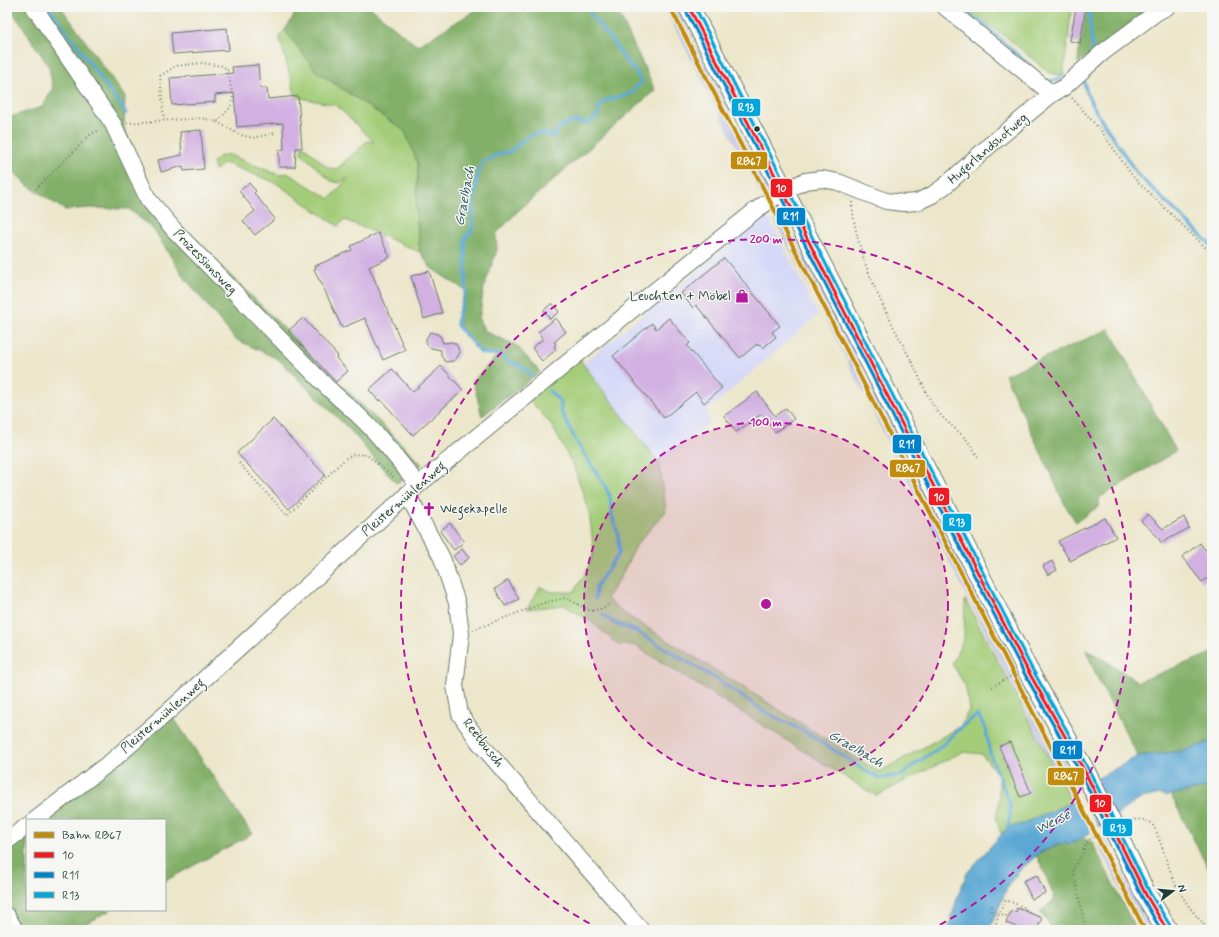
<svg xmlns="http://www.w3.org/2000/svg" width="1219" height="937" viewBox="0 0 1219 937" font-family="Mynerve,sans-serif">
	<rect width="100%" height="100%" fill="#f6f6f2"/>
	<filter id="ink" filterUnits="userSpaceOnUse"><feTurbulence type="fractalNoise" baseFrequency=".025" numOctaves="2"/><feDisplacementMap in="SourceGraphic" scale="8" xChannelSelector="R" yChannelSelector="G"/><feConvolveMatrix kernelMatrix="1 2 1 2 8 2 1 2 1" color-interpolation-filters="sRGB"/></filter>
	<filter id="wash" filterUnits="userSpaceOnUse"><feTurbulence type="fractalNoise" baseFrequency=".012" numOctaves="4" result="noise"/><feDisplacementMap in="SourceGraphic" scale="16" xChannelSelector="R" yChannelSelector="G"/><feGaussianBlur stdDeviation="0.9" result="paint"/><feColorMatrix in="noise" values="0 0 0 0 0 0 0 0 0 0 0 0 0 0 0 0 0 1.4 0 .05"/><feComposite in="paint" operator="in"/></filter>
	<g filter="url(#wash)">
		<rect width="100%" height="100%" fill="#ece6ca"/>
		<polygon fill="#d6d8f8" points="767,214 818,315 708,410 709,424 659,463 583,364"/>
		<g fill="#bec3dd">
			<polygon points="664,7 676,7 822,291 829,302 1044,724 1080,788 1068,795 822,312"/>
			<polygon points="1105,839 1151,930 1141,930 1097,842"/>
		</g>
		<g fill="#a4cd79" stroke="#628556">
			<polygon points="963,7 1072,7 1063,76 1048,72 1005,36"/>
			<polygon points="285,30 316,71 405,131 418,164 416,212 420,252 345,220 338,226 276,183 225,163 215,170 213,162 217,158 227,154 279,175 287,173 330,199 348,178 340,183 331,181 301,153 303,145 328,168 337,169 367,141 374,142 336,105 296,97 279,36"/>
			<polygon points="576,355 659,463 666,511 637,544 619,580 606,598 622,612 879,772 960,727 970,708 965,685 952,664 964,638 965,599 1072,802 1022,824 1008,827 1001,834 996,819 999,800 999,776 982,754 962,752 876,796 634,645 618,645 593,623 564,605 527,609 540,587 552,592 574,592 586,572 594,552 589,512 574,467 551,424 526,396"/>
		</g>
		<g fill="#83b069" stroke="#51764e">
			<polygon points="9,7 61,7 125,97 124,128 158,204 422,464 411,476 396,483 382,468 352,432 278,359 235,339 183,276 154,230 129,209 89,208 65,210 27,185 7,165 7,118 42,107 53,89 49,67 27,33"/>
			<polygon points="299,7 370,7 417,46 481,7 616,7 655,90 518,211 496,234 497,250 484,287 479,320 486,332 516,345 540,372 482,416 473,381 497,356 481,353 457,325 458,316 466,291 431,268 420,252 416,212 418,164 405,131 316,71 285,30"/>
			<polygon points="1082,7 1155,7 1078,63"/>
			<polygon points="1109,329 1176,451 1099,498 1099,506 1076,522 1065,505 1005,375"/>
			<polygon points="1086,650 1100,657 1138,682 1212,653 1212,741 1183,751 1138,756 1096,675"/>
			<polygon points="169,711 252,834 165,881 165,820 35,820"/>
			<polygon points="1212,786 1212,876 1171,795 1200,789"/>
			<polygon points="27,826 27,910 111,910 73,930 15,930 7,916 7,841"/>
			<polygon points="1082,838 1092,842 1136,930 1052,930 1051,927 1040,912 1055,899 1044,871 1036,855 1066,842 1068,845"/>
		</g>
		<polygon fill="#5ba8d4" stroke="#3d7284" points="1212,741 1212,786 1200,789 1171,795 1166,796 1161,794 1142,798 1123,810 1110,821 1096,828 1082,838 1068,845 1066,842 1041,852 1022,868 1009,884 989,930 948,930 957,898 967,873 1008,827 1022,824 1072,802 1081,795 1093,781 1138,756 1183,751"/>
		<polygon fill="#ece6ca" points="1081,793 1099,829 1092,833 1074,798"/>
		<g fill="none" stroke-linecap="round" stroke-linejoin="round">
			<g stroke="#5ba8d4" stroke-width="3.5">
				<polyline points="49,7 126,113"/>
				<polyline points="958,7 987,27 1033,69"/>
				<polyline points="1091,55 1093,54 1089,13 1092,7"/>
				<polyline points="1047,81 1048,82 1056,80 1063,75"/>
				<polyline points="1084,82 1088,96 1097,113 1137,174 1212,246"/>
				<path d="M531 375 523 367 509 362 500 355 481 353 457 325 458 316 466 291 465 238 472 230C472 207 475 185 481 163L499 154 509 152 530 135 542 133 553 136 561 126 576 121 586 124 598 116 600 105 607 100 630 94 642 81 634 70 625 60 613 42 591 15 588 7"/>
				<polyline points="549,391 561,402 561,411 576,441 605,486 610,496 612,516 618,534 619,553 596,587 595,599"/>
				<path d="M602 614 612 622 636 631 720 681 763 711 804 731 866 771 880 778 903 775C912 764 924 759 935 751 950 740 961 724 978 715L986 730 990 753 1010 805V816L1008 827 1009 831"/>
			</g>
		</g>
		<g id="blocks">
			<g fill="#d2b1e2">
				<polygon points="1076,7 1086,7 1080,43 1070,41"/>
				<polygon points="227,28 229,50 173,54 171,33"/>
				<polygon points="258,65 260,88 267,88 268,99 298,96 302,148 296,148 295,167 279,167 279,150 284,149 283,123 237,127 234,93 215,95 215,102 172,105 170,78 233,73 232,67"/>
				<polygon points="201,130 204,169 184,171 183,166 161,172 158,160 182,155 180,132"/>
				<polygon points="249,183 256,191 254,193 275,219 255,235 243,221 255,211 239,191"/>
				<polygon points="378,233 390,257 369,267 405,350 383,360 365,318 342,328 320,280 319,280 314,269 316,268 315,266 352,250 351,246"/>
				<polygon points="724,258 780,326 772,332 776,337 763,348 760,344 758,346 757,344 740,358 696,305 693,308 681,293"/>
				<polygon points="429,271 442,313 424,319 411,276"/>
				<polygon points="552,303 559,312 550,319 544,310"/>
				<polygon points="303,318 338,356 336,358 348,371 336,382 288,331"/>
				<polygon points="556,318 566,332 554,342 556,344 554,346 556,350 542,361 532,348 543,339 538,332"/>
				<polygon points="669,318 690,343 687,346 722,388 704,403 696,392 664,418 613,356 652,323 656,329"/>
				<polygon points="430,332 437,334 440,336 443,343 451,342 455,343 460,352 456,359 453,361 445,362 441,355 441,350 431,348 428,346 426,342 426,339"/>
				<polygon points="441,366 463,390 413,435 380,399 379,401 369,390 392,369 413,392"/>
				<polygon points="757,392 775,416 786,408 794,419 775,432 762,414 736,432 724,416"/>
				<polygon points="273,419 325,475 289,509 237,453"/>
				<polygon points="1148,514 1163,529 1184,517 1189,528 1161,543 1158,537 1141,521"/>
				<polygon points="1105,518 1116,537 1070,561 1058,541"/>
				<polygon points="450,523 464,542 454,550 440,531"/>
				<polygon points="1200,543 1205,550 1212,545 1212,575 1202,582 1182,557"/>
				<polygon points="462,549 469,558 460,565 453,556"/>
				<polygon points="1052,561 1057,570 1048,575 1043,566"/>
				<polygon points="508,580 519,599 505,606 495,589"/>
				<polygon points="1010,742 1031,793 1020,797 999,746"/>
				<polygon points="1037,875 1045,893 1032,899 1023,881"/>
				<polygon points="1017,908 1042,918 1037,930 1015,930 1016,927 1006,923 1011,911 1016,912"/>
			</g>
		</g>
	</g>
	<g filter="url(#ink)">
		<use href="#blocks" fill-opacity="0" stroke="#677868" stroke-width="1"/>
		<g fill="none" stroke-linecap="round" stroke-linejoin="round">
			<g stroke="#677868" stroke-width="18">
				<g id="minor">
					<path d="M34 7 113 124 148 199 175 231 326 386C337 397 350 407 361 418 382 438 400 462 418 485"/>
					<polyline points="945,7 1052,94"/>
					<polyline points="407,494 442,558 457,603 461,634 455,686 460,714 479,742 641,930"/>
					<polyline points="35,820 114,759 169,711 418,485 661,286 756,210 784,191 805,181 822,179 838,182 886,201 904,203 917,202 932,195 946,185 990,145 1052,94 1063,88 1102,53 1157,12 1167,7"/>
					<polyline points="7,841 27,826"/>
					<polyline points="7,916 15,930"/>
				</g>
			</g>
			<g stroke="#677868" stroke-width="22">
				<g id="major">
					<polyline points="689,7 802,227 1027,669 1085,772"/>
					<polyline points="1117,835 1146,895 1167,930"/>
				</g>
			</g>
			<g stroke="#677868" stroke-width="2" stroke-dasharray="1 3" stroke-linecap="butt">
				<polyline points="1072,98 1102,132 1134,178 1212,254"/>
				<polyline points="217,122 238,134 253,138 275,133"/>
				<polyline points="127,123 202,118 217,122 230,108 233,97 228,71 223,66 201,63 176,66 160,76 164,121"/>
				<polyline points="36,189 91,134 100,130"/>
				<path d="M852 202C856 261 887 314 914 366 921 380 928 399 938 412 946 422 955 428 964 437 970 442 974 451 978 457"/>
				<polyline points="239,463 287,515 345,459 354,454 367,455 394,478"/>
				<polyline points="473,630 546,602 566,598 591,611 604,608 611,603"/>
				<polyline points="992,687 1013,675"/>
				<path d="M1127 822C1134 819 1144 818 1151 823 1158 829 1169 871 1175 883 1183 900 1196 917 1209 930"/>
				<polyline points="992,906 991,910 1009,917"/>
				<polyline points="995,930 994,930 999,913 1006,900 1026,908 1025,911"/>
				<polyline points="1086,930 1073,870 1087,843 1091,838 1099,835"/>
			</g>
			<use href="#minor" stroke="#fff" stroke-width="16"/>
			<use href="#major" stroke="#fff" stroke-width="20"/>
			<g stroke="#677868" stroke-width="22" stroke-linecap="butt">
				<polyline id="major-bridge" points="1085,772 1117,835"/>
			</g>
			<use href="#major-bridge" stroke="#fff" stroke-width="20"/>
			<g stroke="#f6f6f2" stroke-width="6">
				<polyline id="bus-1" points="689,7 1027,669 1085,772 1146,895 1167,930"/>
			</g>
			<g stroke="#f6f6f2" stroke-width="6">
				<polyline id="bus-2" points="685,9 1023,671 1081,774 1142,897 1161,930"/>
			</g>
			<g stroke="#f6f6f2" stroke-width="6">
				<polyline id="bus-3" points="695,7 1031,667 1089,770 1150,893 1171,927"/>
			</g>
			<use href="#bus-1" stroke="#ed1c24" stroke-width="3"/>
			<use href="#bus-2" stroke="#0083ca" stroke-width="3"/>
			<use href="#bus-3" stroke="#03a5db" stroke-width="3"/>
			<g stroke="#f6f6f2" stroke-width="7">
				<polyline id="rail-1" points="670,7 1145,930"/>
			</g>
			<use href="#rail-1" stroke="#c18c0d" stroke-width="4"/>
		</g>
	</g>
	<circle cx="766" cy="604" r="182" fill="#b5179e" fill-opacity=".12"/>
	<g fill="none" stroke="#b5179e" stroke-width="2" stroke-dasharray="7 5">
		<circle cx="766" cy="604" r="182"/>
		<path d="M600 929A365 365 0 1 1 932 929"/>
	</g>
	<defs>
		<g id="shop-bare" transform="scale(1.08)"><path d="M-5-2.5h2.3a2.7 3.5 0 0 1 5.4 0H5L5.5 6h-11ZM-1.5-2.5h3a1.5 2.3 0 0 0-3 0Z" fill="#b5179e" stroke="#f6f6f2" stroke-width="2.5" paint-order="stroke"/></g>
		<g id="church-bare" transform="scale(1.08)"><path d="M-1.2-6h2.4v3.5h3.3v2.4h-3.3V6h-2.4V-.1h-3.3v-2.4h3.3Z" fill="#b5179e" stroke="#f6f6f2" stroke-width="2.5" paint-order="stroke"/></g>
	</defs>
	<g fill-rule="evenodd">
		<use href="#shop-bare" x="742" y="296"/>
		<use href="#church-bare" x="429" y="509"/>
	</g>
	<circle fill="#1f3d34" stroke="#f6f6f2" stroke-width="1.5" cx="757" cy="129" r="3.5"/>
	<g text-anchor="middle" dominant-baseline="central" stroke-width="3" stroke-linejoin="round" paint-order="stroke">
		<g font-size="13" fill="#1f3d34" stroke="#f6f6f2">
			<text transform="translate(988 149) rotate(-41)">Hugerlandshofweg</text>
			<text transform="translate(205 262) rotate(46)">Prozessionsweg</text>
			<text transform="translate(404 499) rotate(-41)">Pleistermühlenweg</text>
			<text transform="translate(163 716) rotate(-41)">Pleistermühlenweg</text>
			<text transform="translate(483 743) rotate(52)">Reetbusch</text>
		</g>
		<g font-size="13" fill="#1f3d34" stroke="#f6f6f2" text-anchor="end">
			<text x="731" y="296">Leuchten + Möbel</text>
			<text x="440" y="509" text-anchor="start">Wegekapelle</text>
		</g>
		<g font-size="14" font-style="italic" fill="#315d64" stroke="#f6f6f2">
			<text transform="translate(465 196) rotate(-79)">Graelbach</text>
			<text transform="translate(856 749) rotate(30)">Graelbach</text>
			<text transform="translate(1053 822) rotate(-26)">Werse</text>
		</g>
	</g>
	<circle cx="766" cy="604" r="6" fill="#b5179e" stroke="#f6f6f2" stroke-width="2"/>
	<g font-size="12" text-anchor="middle" font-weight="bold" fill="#b5179e" stroke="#f6f6f2" stroke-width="3" stroke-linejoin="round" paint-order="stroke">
		<text x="766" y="243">200 m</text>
		<text x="766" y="426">100 m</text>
	</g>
	<g stroke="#f6f6f2" stroke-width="1.5">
		<rect x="731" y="98" width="30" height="19" rx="4" fill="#03a5db"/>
		<rect x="730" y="151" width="38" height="19" rx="4" fill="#c18c0d"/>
		<rect x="770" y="178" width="23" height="20" rx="4" fill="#ed1c24"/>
		<rect x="776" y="207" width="30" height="19" rx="4" fill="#0083ca"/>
		<rect x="892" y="434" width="30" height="20" rx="4" fill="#0083ca"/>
		<rect x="889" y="459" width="37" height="19" rx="4" fill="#c18c0d"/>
		<rect x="928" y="487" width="22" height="19" rx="4" fill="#ed1c24"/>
		<rect x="942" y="513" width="30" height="19" rx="4" fill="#03a5db"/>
		<rect x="1052" y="740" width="31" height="20" rx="4" fill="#0083ca"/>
		<rect x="1047" y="767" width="38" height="19" rx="4" fill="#c18c0d"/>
		<rect x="1089" y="794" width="23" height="19" rx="4" fill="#ed1c24"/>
		<rect x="1102" y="818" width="31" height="19" rx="4" fill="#03a5db"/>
	</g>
	<g font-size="11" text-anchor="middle" font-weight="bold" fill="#fff">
		<text x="746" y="111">R13</text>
		<text x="749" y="165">RB67</text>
		<text x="781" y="192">10</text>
		<text x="791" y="220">R11</text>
		<text x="907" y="448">R11</text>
		<text x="908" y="472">RB67</text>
		<text x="939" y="501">10</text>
		<text x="957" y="526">R13</text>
		<text x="1068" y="754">R11</text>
		<text x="1066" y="780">RB67</text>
		<text x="1100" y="807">10</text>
		<text x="1118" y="832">R13</text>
	</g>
	<rect width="1219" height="937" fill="none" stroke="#f6f6f2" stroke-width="24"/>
	<rect x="26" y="819" width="140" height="92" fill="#f6f6f2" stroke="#a0aca6"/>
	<rect x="34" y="832" width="20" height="6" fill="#c18c0d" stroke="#a0aca6"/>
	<text x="62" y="839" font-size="12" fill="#1f3d34">Bahn RB67</text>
	<rect x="34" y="852" width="20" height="6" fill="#ed1c24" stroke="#a0aca6"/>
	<text x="62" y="859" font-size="12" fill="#1f3d34">10</text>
	<rect x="34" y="872" width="20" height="6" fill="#0083ca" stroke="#a0aca6"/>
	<text x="62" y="879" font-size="12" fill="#1f3d34">R11</text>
	<rect x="34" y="892" width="20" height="6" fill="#03a5db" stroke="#a0aca6"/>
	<text x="62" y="899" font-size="12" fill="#1f3d34">R13</text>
	<g transform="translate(1173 891) rotate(74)" stroke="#f6f6f2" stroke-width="3" paint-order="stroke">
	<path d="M0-3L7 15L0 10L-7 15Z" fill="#1f3d34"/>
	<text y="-6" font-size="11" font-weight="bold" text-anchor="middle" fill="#1f3d34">N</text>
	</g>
</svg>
